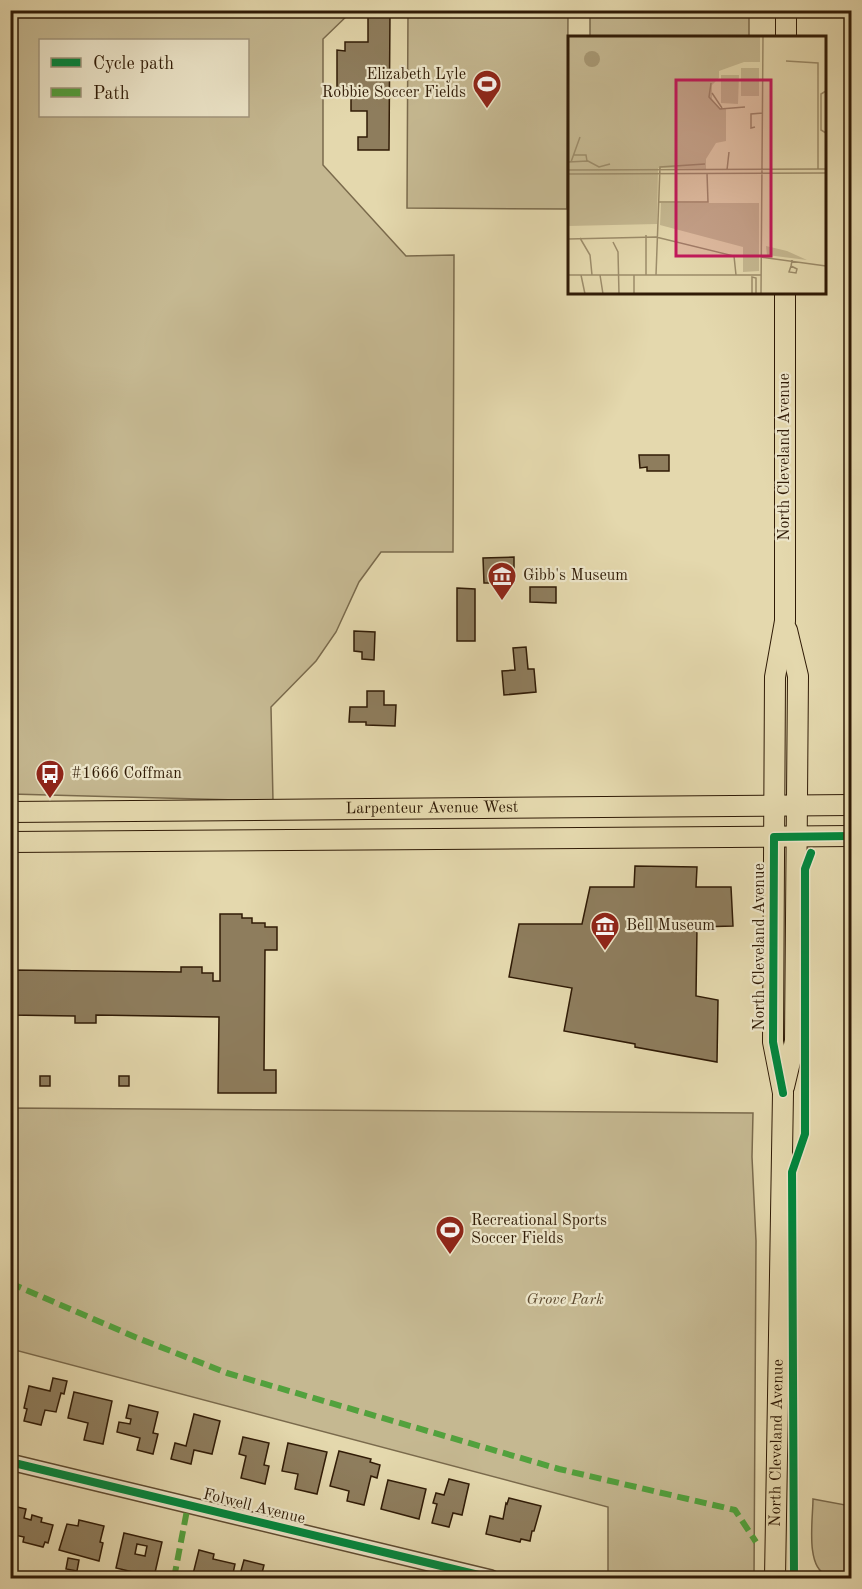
<svg xmlns="http://www.w3.org/2000/svg" width="862" height="1589" viewBox="0 0 862 1589" font-family="'Old Standard TT',serif">
	<rect width="100%" height="100%" fill="#e4d8ad"/>
	<filter id="stains"><feTurbulence type="fractalNoise" baseFrequency=".00333" numOctaves="4"/><feColorMatrix values="0 0 0 0 .2 0 0 0 0 .09 0 0 0 0 .02 0 0 0 .5 -.17"/></filter>
	<radialGradient id="worn" r=".72"><stop offset=".6" stop-color="#630" stop-opacity="0"/><stop offset="1" stop-color="#630" stop-opacity=".3"/></radialGradient>
	<g fill="#c5b891" stroke="#7a6a4c" stroke-width="1.5" fill-rule="evenodd">
		<path d="M11 11H352L323 39V165L406 256 454 255 453 552H381L359 582 336 632 316 661 271 707 273 801 11 794ZM40 40H248V116H40Z"/>
		<polygon points="408,11 568,11 567,209 407,208"/>
		<rect x="590" y="11" width="159" height="26"/>
		<polygon points="10,1108 753,1113 752,1157 756,1241 754,1578 608,1578 608,1507 11,1349"/>
		<path d="M813 1499 851 1506V1578C844 1577 834 1578 827 1575 805 1568 813 1518 813 1499Z"/>
	</g>
	<g fill="#8e7d5d" stroke="#301b06" stroke-width="1.5" fill-rule="evenodd">
		<polygon points="381,11 390,12 389,150 358,150 358,137 367,137 367,111 351,111 351,96 337,96 337,50 345,51 345,42 368,42 368,17 381,17"/>
		<polygon points="639,455 669,455 669,471 647,471 647,467 640,468"/>
		<polygon points="514,557 514,583 484,583 483,558"/>
		<polygon points="530,587 556,587 556,603 530,602"/>
		<polygon points="457,588 475,589 475,641 457,641"/>
		<polygon points="354,631 375,632 374,660 362,659 362,652 354,651"/>
		<polygon points="526,647 528,669 534,669 536,692 504,695 502,671 515,670 513,648"/>
		<polygon points="367,691 384,691 384,705 396,705 395,726 366,725 366,722 349,722 350,707 367,707"/>
		<polygon points="635,866 697,867 696,887 731,887 733,926 697,927 696,996 718,1000 717,1062 635,1047 635,1044 564,1031 572,988 509,977 519,924 582,924 590,887 634,887"/>
		<polygon points="220,914 242,914 242,918 252,918 252,923 265,923 265,927 277,927 277,950 265,950 264,1070 276,1070 276,1093 218,1093 219,1017 96,1015 96,1023 75,1023 75,1016 10,1015 10,970 181,972 181,967 202,967 202,973 213,973 213,981 220,981"/>
		<rect x="40" y="1076" width="10" height="10"/>
		<rect x="119" y="1076" width="10" height="10"/>
		<polygon points="53,1378 67,1381 64,1394 61,1393 56,1412 45,1410 41,1425 24,1421 27,1409 24,1408 29,1386 50,1391"/>
		<polygon points="74,1392 112,1401 103,1444 84,1440 88,1423 68,1418"/>
		<polygon points="129,1405 158,1412 153,1433 158,1434 153,1454 137,1450 140,1438 117,1432 119,1422 130,1424 131,1419 126,1418"/>
		<polygon points="194,1414 220,1421 212,1454 194,1450 191,1464 171,1459 175,1443 186,1446"/>
		<polygon points="243,1437 269,1443 264,1465 269,1466 265,1484 241,1478 246,1456 239,1454"/>
		<polygon points="288,1443 327,1452 317,1494 295,1489 298,1474 282,1471"/>
		<polygon points="339,1451 371,1459 370,1462 380,1465 377,1478 371,1476 364,1505 347,1501 349,1491 330,1486"/>
		<polygon points="449,1479 469,1484 462,1515 453,1513 449,1527 432,1523 437,1504 433,1503 436,1493 444,1495"/>
		<polygon points="388,1480 426,1489 419,1519 381,1509"/>
		<polygon points="509,1498 541,1506 534,1531 532,1531 530,1541 521,1539 520,1542 486,1534 490,1516 503,1519 506,1503 507,1504"/>
		<polygon points="13,1506 26,1509 24,1518 31,1520 32,1515 42,1518 41,1522 53,1525 48,1543 45,1542 43,1547 23,1542 24,1537 10,1534"/>
		<polygon points="79,1520 104,1526 100,1542 103,1543 99,1561 59,1550 67,1524 78,1526"/>
		<path d="M124 1533 162 1542 154 1577 116 1568ZM137 1544 147 1546 145 1556 135 1554Z"/>
		<polygon points="199,1550 214,1554 213,1559 235,1564 232,1578 192,1578"/>
		<polygon points="68,1558 79,1560 77,1571 66,1569"/>
		<polygon points="244,1560 264,1565 262,1573 284,1578 239,1578"/>
	</g>
	<g fill="none" stroke-linecap="round" stroke-linejoin="round">
		<g stroke="#5d4a30" stroke-width="18">
			<polyline id="minor" points="10,1462 491,1578"/>
		</g>
		<g stroke="#301b06" stroke-width="22">
			<g id="major">
				<polyline points="786,38 786,10"/>
				<path id="s1" d="M10 812 852 805"/>
				<polyline points="10,842 852,836"/>
				<polyline points="784,1087 795,1041 798,676 787,630"/>
				<path id="s2" d="M775 1578 783 1093 773 1042 775 677 785 621V292"/>
			</g>
		</g>
		<use href="#minor" stroke="#ede6ca" stroke-width="15"/>
		<use href="#major" stroke="#e4d8ad" stroke-width="20"/>
		<g stroke="#52a13d" stroke-width="6" stroke-dasharray="12 6" stroke-linecap="butt">
			<polyline points="10,1283 135,1337 227,1373 559,1469 735,1510 756,1542"/>
			<polyline points="174,1578 188,1505"/>
		</g>
		<g stroke="#ede6ca" stroke-width="11">
			<g id="cycleway">
				<polyline points="783,1093 773,1042 774,837 852,836"/>
				<polyline points="10,1462 491,1578"/>
				<polyline points="794,1578 792,1172 805,1134 805,869 811,853"/>
			</g>
		</g>
		<use href="#cycleway" stroke="#00873e" stroke-width="8"/>
	</g>
	<defs>
		<g id="stadium-pin" transform="scale(1.5)"><path d="M0 17L-7.5 6A9.5 9.5 0 1 1 7.5 6Z" fill="#8f2418" stroke="#ede6ca"/><path d="M0-5a6.5 5 0 1 0 0 10a6.5 5 0 1 0 0-10ZM-3.5-1.8h7v3.6h-7Z" fill="#fff"/></g>
		<g id="museum-pin" transform="scale(1.5)"><path d="M0 17L-7.5 6A9.5 9.5 0 1 1 7.5 6Z" fill="#8f2418" stroke="#ede6ca"/><path d="M0-6L6-3V-2H-6V-3ZM-5-1h2V3h-2ZM-1-1h2V3h-2ZM3-1h2V3H3ZM-6 4H6V6H-6Z" fill="#fff"/></g>
		<g id="bus-pin" transform="scale(1.5)"><path d="M0 17L-7.5 6A9.5 9.5 0 1 1 7.5 6Z" fill="#8f2418" stroke="#ede6ca"/><path d="M-5-6H5V4H4V6H2V4H-2V6H-4V4H-5ZM-3.5-4V0h7V-4ZM-3.5 1.2v1.5H-2V1.2ZM2 1.2v1.5H3.5V1.2Z" fill="#fff"/></g>
	</defs>
	<g fill-rule="evenodd">
		<use href="#stadium-pin" x="487" y="84"/>
		<use href="#museum-pin" x="502" y="576"/>
		<use href="#bus-pin" x="50" y="774"/>
		<use href="#museum-pin" x="605" y="926"/>
		<use href="#stadium-pin" x="450" y="1230"/>
	</g>
	<g text-anchor="middle" dominant-baseline="central" stroke-width="4.5" stroke-linejoin="round" paint-order="stroke">
		<g font-size="16" fill="#301b06" stroke="#ede6ca" text-anchor="start">
			<text x="466" y="75" text-anchor="end">Elizabeth Lyle<tspan x="466" dy="18">Robbie Soccer Fields</tspan></text>
			<text x="523" y="576">Gibb's Museum</text>
			<text x="71" y="774">#1666 Coffman</text>
			<text x="626" y="926">Bell Museum</text>
			<text x="471" y="1221">Recreational Sports<tspan x="471" dy="18">Soccer Fields</tspan></text>
		</g>
		<g font-size="16" fill="#301b06" stroke="#ede6ca">
			<text transform="translate(785 457) rotate(-90)">North Cleveland Avenue</text>
			<text stroke="none"><textPath href="#s1" startOffset="422">Larpenteur Avenue West</textPath></text>
			<text transform="translate(760 947) rotate(-90)">North Cleveland Avenue</text>
			<text stroke="none"><textPath href="#s2" startOffset="135">North Cleveland Avenue</textPath></text>
			<text transform="translate(254 1507) rotate(14)">Folwell Avenue</text>
		</g>
		<g font-size="16" font-style="italic" fill="#5d4a30" stroke="#ede6ca">
			<text x="565" y="1300">Grove Park</text>
		</g>
	</g>
	<g transform="translate(568 36)">
		<rect width="258" height="258" fill="#e4d8ad"/>
		<path d="M0 0H192V26H176L151 35V42L144 49V63L153 73H158V105L148 107 138 123V133L90 132 89 188 0 190ZM173 32H191V60H173ZM153 39H171L170 68 153 67ZM93 167H191V235L175 236V211L92 189ZM198 210 219 215 239 224 199 219Z" fill="#c5b891"/>
		<path d="M16 23a8 8 0 1 1 16 0a8 8 0 1 1-16 0Z" fill="#a79874"/>
		<path fill="none" stroke="#9c8c6a" stroke-width="1.5" d="M218 25 250 27V133M143 47 141 61 152 73 177 71M258 55 253 58V94L258 97M144 57 154 72M187 91 183 92V78L195 77M6 119H18L19 125M0 126 20 125 31 131 42 128M3 126 12 101M0 134 258 133M159 134 161 116M0 138 258 137M91 166H140L139 137M78 199V239M12 202 22 219 24 239M0 203 88 201 166 220 168 239M45 206 50 216 51 258M193 221 258 230M223 230 229 233 228 237 221 236 223 230 224 225V224M13 239 17 258M32 239 35 258M88 239 92 131 137 128M0 243V239H193M66 258V239M184 258V241L188 242V258M193 258 195 0"/>
		<path fill="#c2185b" fill-opacity="0.15" stroke="#c2185b" stroke-width="3" d="M108 44H203V220H108Z"/>
		<rect width="258" height="258" fill="none" stroke="#301b06" stroke-width="3"/>
	</g>
	<rect width="862" height="1589" fill="none" stroke="#e4d8ad" stroke-width="36"/>
	<rect x="12" y="12" width="838" height="1565" fill="none" stroke="#301b06" stroke-width="3"/>
	<rect x="18" y="18" width="826" height="1553" fill="none" stroke="#301b06" stroke-width="1.5"/>
	<rect x="39" y="39" width="210" height="78" fill="#ede6ca" stroke="#a1957c" stroke-width="1.5"/>
	<rect x="51" y="58" width="30" height="9" fill="#00873e" stroke="#a1957c" stroke-width="1.5"/>
	<text x="93" y="69" font-size="18" fill="#301b06">Cycle path</text>
	<rect x="51" y="88" width="30" height="9" fill="#52a13d" stroke="#a1957c" stroke-width="1.5"/>
	<text x="93" y="99" font-size="18" fill="#301b06">Path</text>
	<rect width="100%" height="100%" filter="url(#stains)"/>
	<rect width="100%" height="100%" fill="url(#worn)"/>
</svg>
